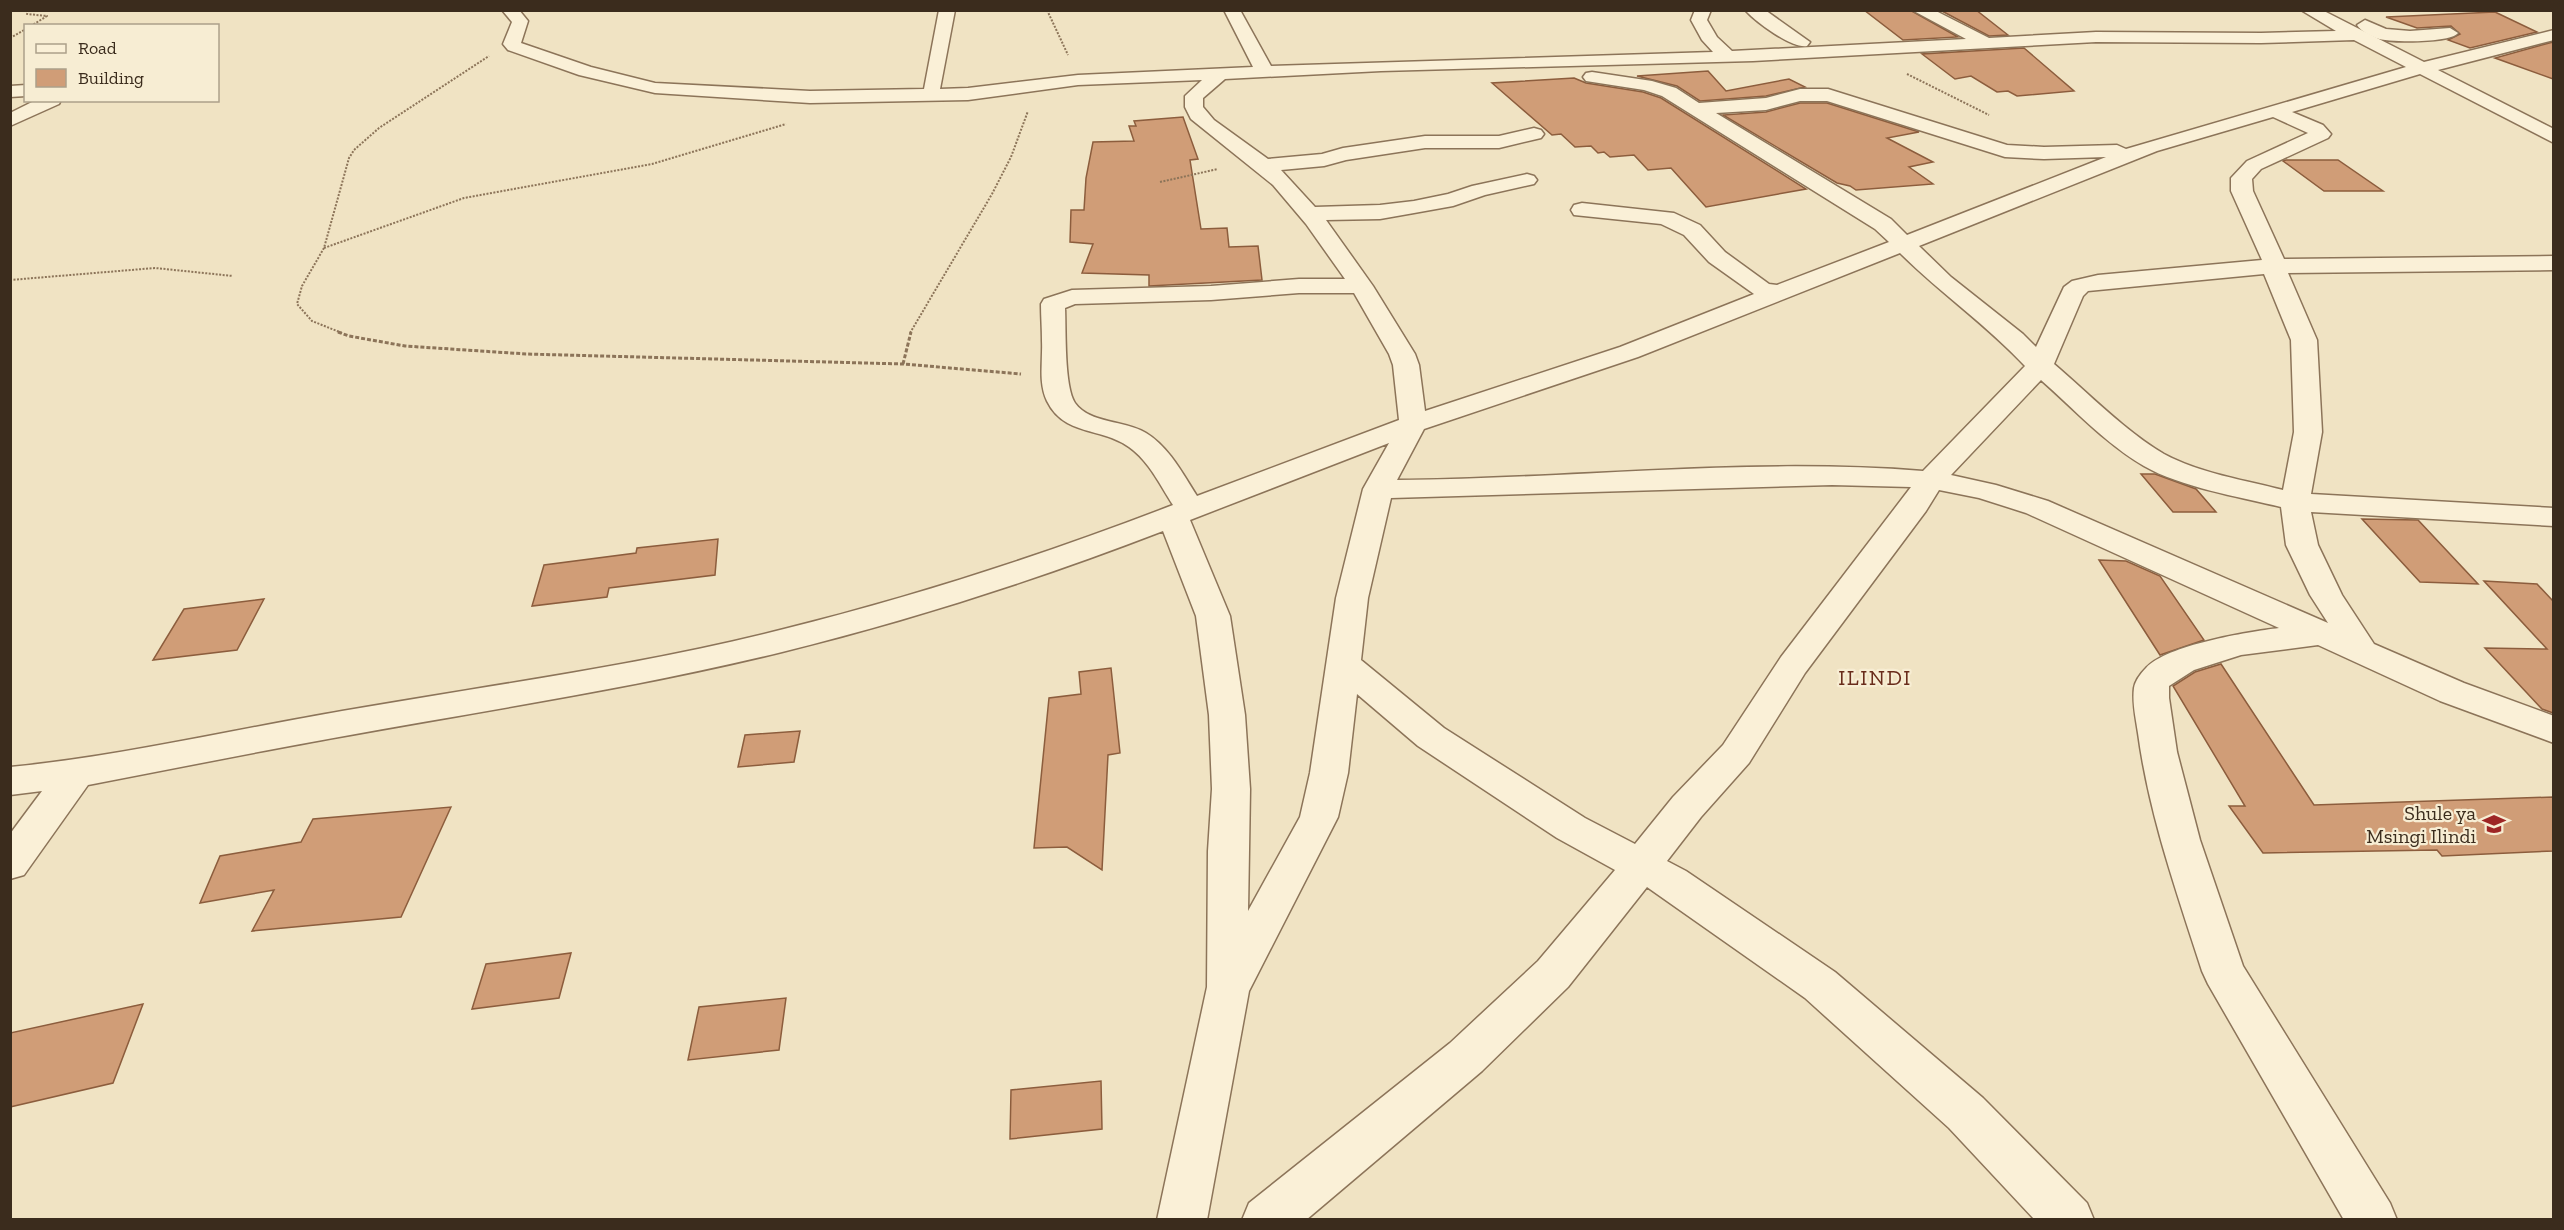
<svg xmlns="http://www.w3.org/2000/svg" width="2564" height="1230" viewBox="0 0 2564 1230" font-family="'Zilla Slab',serif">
	<rect width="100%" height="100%" fill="#f0e3c3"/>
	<g fill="#d09d77" stroke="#8c5d3d" stroke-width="1.5">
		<polygon points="1864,10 1910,10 1958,37 1903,40"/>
		<polygon points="1940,10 1976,10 2008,35 1989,36"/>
		<polygon points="2495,12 2537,32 2470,48 2448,40 2460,34 2451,26 2417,28 2386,17"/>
		<polygon points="2553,42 2553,79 2495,58"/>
		<polygon points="2024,48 2074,91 2017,96 2008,91 1997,92 1971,76 1955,79 1922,54"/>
		<polygon points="1708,71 1726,91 1789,79 1805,87 1766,96 1700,101 1677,86 1637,76"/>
		<polygon points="1574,78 1586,83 1643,92 1661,98 1806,189 1706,207 1671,168 1648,170 1634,155 1610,157 1604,152 1598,153 1591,146 1575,147 1561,134 1552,135 1492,83"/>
		<polygon points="1800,103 1827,103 1919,132 1887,138 1933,162 1909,167 1933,184 1856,190 1850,186 1837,183 1723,115 1766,112"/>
		<polygon points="1183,117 1198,159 1190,160 1201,229 1227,228 1229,247 1258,246 1262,280 1149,286 1149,275 1082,273 1093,244 1070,242 1071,210 1084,210 1086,178 1093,142 1134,141 1129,126 1136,126 1134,121"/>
		<polygon points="2286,160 2338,160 2383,191 2324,191 2283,161"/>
		<polygon points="2141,474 2155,474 2196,489 2216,512 2173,512"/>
		<polygon points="2362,519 2418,520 2478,584 2420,582"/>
		<polygon points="718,539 715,575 609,588 607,597 532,606 544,565 636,553 637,548"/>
		<polygon points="2099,560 2126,561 2160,576 2204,640 2160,655"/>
		<polygon points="2484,581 2537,584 2553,601 2553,713 2542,709 2485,648 2547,649"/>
		<polygon points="264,599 237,650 153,660 184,609"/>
		<polygon points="2221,664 2314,805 2553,797 2553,851 2442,856 2437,850 2263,853 2229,806 2245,806 2173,686 2195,672"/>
		<polygon points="1111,668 1120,753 1108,755 1102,870 1067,847 1034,848 1049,698 1081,694 1079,672"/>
		<polygon points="800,731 794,762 738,767 745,735"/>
		<polygon points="451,807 401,917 252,931 274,890 200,903 220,856 301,842 313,819"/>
		<polygon points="571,953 559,998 472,1009 486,964"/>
		<polygon points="786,998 779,1050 688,1060 699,1007"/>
		<polygon points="143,1004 113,1083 10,1107 10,1033"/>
		<polygon points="1101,1081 1102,1129 1010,1139 1011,1090"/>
	</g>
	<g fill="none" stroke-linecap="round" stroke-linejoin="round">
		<g stroke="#8c7459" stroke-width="3">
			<g id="minor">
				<path d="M502 10H519L528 21 521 43 591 67 655 83 810 91 924 89 939 10H955L940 89 968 88 1078 75 1253 67 1224 10H1240L1271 66 1713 52 1702 40 1691 20 1695 10H1711L1707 20 1717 37 1732 51 1966 39 1912 10H1934L1989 38 2096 32 2261 33 2336 31 2301 10H2322L2424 62 2554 30V40L2438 70 2554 129V143L2420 74 2292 112 2323 125 2331 134 2328 138 2261 169 2252 179 2253 191 2284 259 2554 256V270L2288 273 2317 340 2322 432 2311 494 2554 508V526L2311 512 2318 545 2342 595 2374 644 2464 683 2554 716V743L2440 701 2318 645 2241 655 2194 670 2169 686V698L2177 752 2200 840 2243 966 2390 1203 2397 1220H2344L2208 984 2202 971C2177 893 2149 815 2138 733 2136 719 2132 703 2134 688 2135 681 2141 673 2146 668 2167 645 2247 632 2279 628L2026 513 1979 498 1939 490 1926 511 1805 673 1749 763 1701 817 1667 861 1686 871 1835 972 1983 1098 2087 1203 2094 1220H2035L1949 1128 1805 998 1647 887 1568 987 1482 1071 1306 1220H1242L1249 1203 1450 1043 1538 961 1615 870 1557 838 1418 746 1357 694 1348 773 1338 817 1249 991 1207 1220H1157L1207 987 1208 851 1212 789 1209 715 1196 616 1163 531C1039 579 911 620 782 652 636 688 487 710 339 737 255 752 172 769 88 785L24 875 10 879V834L42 791 10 795V767C122 756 231 730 342 711 490 685 639 666 784 629 917 596 1046 554 1173 505 1160 485 1149 461 1129 447 1101 427 1064 436 1047 401 1038 382 1043 361 1042 341 1042 329 1041 316 1041 304L1044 299 1072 290 1211 286 1299 279H1345L1306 224 1273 185 1191 119 1185 107V96L1202 80 1078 85 968 100 810 103 655 93 579 75 508 50 503 44 512 22ZM2354 40 2406 67 2126 149 2117 145 2044 147 2007 145 1828 89H1800L1766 98 1699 103 1676 88 1652 81 1592 72 1586 73 1583 77 1586 81 1644 90 1662 96 1875 229 1889 242 1777 285 1769 284 1725 252 1700 225 1674 213 1582 203 1574 205 1571 210 1574 215 1661 224 1684 235 1709 262 1754 294 1620 347 1425 411 1419 365 1415 354 1373 286 1326 220 1380 219 1414 213 1453 206 1485 195 1534 184 1537 180 1534 176 1527 174 1472 186 1448 194 1414 201 1380 205 1315 207 1281 170 1324 166 1346 160 1425 148H1499L1541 138 1544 134 1541 130 1534 128 1499 136H1425L1343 148 1322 154 1268 159 1214 120 1203 107V98L1225 79 1381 71 1753 61 2096 42 2261 43ZM1800 101H1827L2005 157 2044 159 2106 157 1907 235 1891 219 1716 113 1766 110ZM2273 117 2308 133 2247 161 2231 178V191L2262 260 2098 275 2072 281 2064 287 2036 347 2023 334 1951 277 1919 246 2157 151ZM1900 253C1940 293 1987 325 2025 366L1923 471C1748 457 1572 479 1397 480L1424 429 1638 357ZM2264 274 2291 340 2294 432 2283 490C2244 480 2199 473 2164 454 2125 431 2088 393 2054 364L2083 296 2088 291ZM1299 293H1354L1389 354 1393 365 1399 420 1197 496C1183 474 1169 447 1146 433 1125 420 1090 424 1075 403 1064 387 1066 329 1065 308L1075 304 1211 300ZM2041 380C2074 409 2106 444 2144 466 2180 487 2240 497 2281 507L2286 545 2310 595 2328 623 2048 501 1996 485 1951 475ZM1389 443 1363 489 1336 598 1310 773 1300 817 1248 911 1250 789 1245 715 1230 616 1190 520ZM1832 485 1911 487 1781 657 1723 745 1673 797 1635 844 1585 818 1444 728 1361 660 1368 598 1391 498Z"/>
				<path d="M1745 10H1765L1810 42 1807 46C1792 49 1756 22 1745 10Z"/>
				<path d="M2365 20 2386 29 2410 31 2450 28 2458 33C2451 43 2389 43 2376 38 2369 35 2361 31 2357 25Z"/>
				<polygon points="26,85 26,96 10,97 10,86"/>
				<polygon points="36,100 61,100 59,104 10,126 10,113"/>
			</g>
		</g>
		<g stroke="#8c7459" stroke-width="2" stroke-dasharray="2 1.5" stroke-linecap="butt">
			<polyline points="29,10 27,14 47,16 31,26"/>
			<polyline points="1047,10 1068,55"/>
			<polyline points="857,11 868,10"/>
			<polyline points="10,38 26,29"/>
			<polyline points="1907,74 1989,115"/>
			<polyline points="1160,182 1218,169"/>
			<polyline points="324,248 464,198 652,164 786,124"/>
			<polyline points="10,280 155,268 233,276"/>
			<polyline points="342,333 312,321 297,304 302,286 324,248 349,158 354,150 379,128 489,56"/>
			<polyline points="910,333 992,194 1011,157 1028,111"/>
		</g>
		<g stroke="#8c7459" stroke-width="3" stroke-dasharray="4 2" stroke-linecap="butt">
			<polyline points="338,332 349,336 405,346 526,354 903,364 1021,374"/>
			<polyline points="903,364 911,332"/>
		</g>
		<use href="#minor" fill="#faf0d7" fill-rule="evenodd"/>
	</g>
	<defs>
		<g id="school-bare" transform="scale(1.8)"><path d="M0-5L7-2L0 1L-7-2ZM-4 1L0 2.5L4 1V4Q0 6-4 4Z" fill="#9e2625" stroke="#f7edd3" stroke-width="2.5" paint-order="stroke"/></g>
	</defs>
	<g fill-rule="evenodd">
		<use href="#school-bare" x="2494" y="824"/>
	</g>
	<g text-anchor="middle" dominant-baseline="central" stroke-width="4.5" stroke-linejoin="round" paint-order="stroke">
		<g font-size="20" fill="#3b2c1d" stroke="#f7edd3" text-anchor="end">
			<text x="2476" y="813">Shule ya<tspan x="2476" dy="23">Msingi Ilindi</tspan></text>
		</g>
		<g font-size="22" letter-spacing="1.5" fill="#692c1b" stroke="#f7edd3">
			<text x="1875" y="677">ILINDI</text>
		</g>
	</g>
	<rect width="2564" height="1230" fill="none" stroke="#3b2c1d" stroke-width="24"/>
	<rect x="24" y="24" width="195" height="78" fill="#f7edd3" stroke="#aca08a" stroke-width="1.5"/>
	<rect x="36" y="44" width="30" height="9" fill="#faf0d7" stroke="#aca08a" stroke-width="1.5"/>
	<text x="78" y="54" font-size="18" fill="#3b2c1d">Road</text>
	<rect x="36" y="69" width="30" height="18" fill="#d09d77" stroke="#aca08a" stroke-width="1.5"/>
	<text x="78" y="84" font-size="18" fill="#3b2c1d">Building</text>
</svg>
